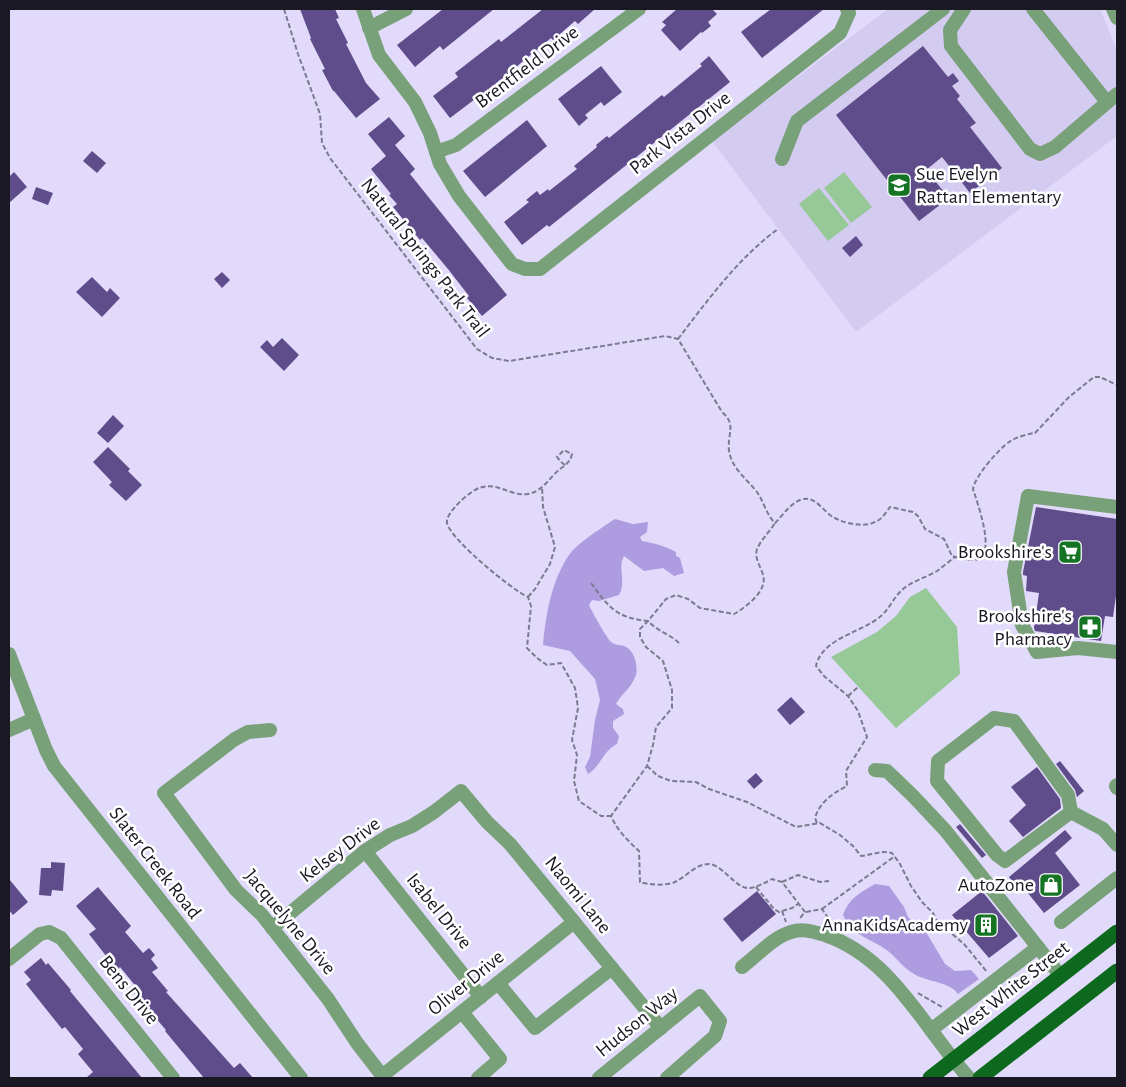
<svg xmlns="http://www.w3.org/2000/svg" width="1126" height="1087" viewBox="0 0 1126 1087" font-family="'Alegreya Sans',sans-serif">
	<rect width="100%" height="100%" fill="#e1dafa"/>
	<polygon fill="#d4cbf1" points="888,9 1100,9 1117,50 1117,136 856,332 712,141"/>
	<g fill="#96c997">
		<polygon points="844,172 872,207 851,223 824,188"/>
		<polygon points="819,188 849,225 828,241 799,204"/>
		<polygon points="926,588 957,627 960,674 896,728 831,657 877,632 896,616 910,597"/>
	</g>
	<g fill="#ae9ce1">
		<path d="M615 519 633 524 648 522 647 532 640 537 642 541C653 543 666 546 676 552V556L680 558 684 573 674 576 663 568 644 571 624 556C617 568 627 581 619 595L599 601 592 600 589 605C591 610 608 640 611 642 616 646 621 644 626 647 635 652 638 666 636 675 631 689 621 694 616 704L623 709 624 714 613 721V728L619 736 617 744C602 752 601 766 588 774L585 767 590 757 595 720 600 700 595 679 570 651 543 645C546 614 551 582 569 555 577 543 603 527 615 519Z"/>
		<path d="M875 884 889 886 904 907 908 917 920 929 926 932 945 964 955 971 971 970 979 979 958 994C951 982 927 982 914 974 903 968 897 958 888 951 871 938 853 937 843 915 848 899 861 892 875 884Z"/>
	</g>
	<g fill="#5f4c8b">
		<polygon points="300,9 335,9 339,18 336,19 348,43 346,44 366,83 380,99 356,118 334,91 333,91 322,70 325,69 310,39 311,38"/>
		<polygon points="443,9 494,9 443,50 440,46 415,67 397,45"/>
		<polygon points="543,9 595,9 578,24 575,21 553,40 551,38 503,78 450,118 433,96 458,77 455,73 473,59 499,39 501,42"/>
		<polygon points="677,9 712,9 717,14 708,22 711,26 702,33 701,32 680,51 661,30 666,25 662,22"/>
		<polygon points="771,9 824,9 762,58 741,32"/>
		<polygon points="923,46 948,77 953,73 959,81 952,86 960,96 957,99 976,123 970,127 1002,168 970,193 942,157 926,170 949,198 919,221 836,115"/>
		<polygon points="709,56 730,82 549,227 547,225 522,245 504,222 529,202 526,200 537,191 540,195 548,189 549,191 577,169 574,166 597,147 596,145 607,136 609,138 662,95 664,97 702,66 700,64"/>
		<polygon points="601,66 622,92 604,106 601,102 585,115 588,118 579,126 558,99"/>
		<polygon points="389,117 405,136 395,145 415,169 410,174 507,295 482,316 467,298 469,296 448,269 422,238 420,240 393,207 397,204 389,195 391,194 371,169 386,156 368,134"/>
		<polygon points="527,120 547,146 485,197 463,171"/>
		<polygon points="92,151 106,163 97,173 83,161"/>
		<polygon points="14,172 27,187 9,203 9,177"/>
		<polygon points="36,187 53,193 48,205 32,199"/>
		<polygon points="856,236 863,245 850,257 842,248"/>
		<polygon points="222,272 230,280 222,288 214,279"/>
		<polygon points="92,277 107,292 110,288 120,298 102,317 76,292"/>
		<polygon points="282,338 299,355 284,371 260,347 267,340 273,347"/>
		<polygon points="113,415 124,426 108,443 97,433"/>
		<polygon points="108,447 130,469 128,471 142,485 126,501 109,485 112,482 93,462"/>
		<polygon points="1036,507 1117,519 1116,529 1117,529 1117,589 1113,617 1105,616 1101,641 1035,631 1034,628 1039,593 1026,591 1027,576 1023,575 1023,572"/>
		<polygon points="791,697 805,712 790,725 777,710"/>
		<polygon points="1060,761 1084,791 1077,797 1075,790 1056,764"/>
		<polygon points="1037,767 1060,799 1061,808 1023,837 1009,821 1026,805 1011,787"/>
		<polygon points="756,773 763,781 754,789 747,781"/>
		<polygon points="960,824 986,855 982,858 956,827"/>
		<polygon points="1065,830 1072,838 1055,853 1080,885 1044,913 1019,882 1015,885 1009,877"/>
		<polygon points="51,862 65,863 63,891 52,890 51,896 39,895 41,868 51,868"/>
		<polygon points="9,879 28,902 13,915 9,910"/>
		<polygon points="98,887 131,926 125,932 143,953 149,948 155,955 151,959 158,968 152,972 168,991 166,992 234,1068 240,1063 253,1078 204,1078 165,1031 166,1030 134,993 138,989 120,967 117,970 89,934 96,929 76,906"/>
		<polygon points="757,891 776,914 742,942 723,919"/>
		<polygon points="982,891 1018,936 989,958 952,915"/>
		<polygon points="41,958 46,965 48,963 71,990 70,991 142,1078 86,1078 93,1072 78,1054 83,1049 65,1027 62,1029 26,984 31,980 24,972"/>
	</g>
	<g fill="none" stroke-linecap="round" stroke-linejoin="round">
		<g stroke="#7d798e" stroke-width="2" stroke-dasharray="5 2.5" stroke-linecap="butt">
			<path d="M284 9 298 54 320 114 322 143 330 158 477 349 492 358 509 361 665 336 678 339 722 412C737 425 727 433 729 451 732 469 747 479 757 492 764 502 766 514 775 523 783 515 793 500 804 499 816 497 824 512 833 517 844 524 866 528 877 521 882 519 886 512 890 507L913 512 918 516 925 529 944 539 952 556C959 558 971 562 978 559 996 553 977 502 973 489 975 476 998 450 1009 442 1016 437 1027 434 1035 433L1069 397 1094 377H1100L1117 385"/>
			<path d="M678 339C708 300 738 258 778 229"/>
			<path d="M565 465 561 462 557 457 564 450 572 454C571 457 571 459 569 461 567 464 563 467 560 469 550 477 542 492 528 494 511 497 497 481 479 488 470 491 445 513 447 523 450 539 512 590 528 597L531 606 527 648 537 658 547 665 561 663 575 688 578 708 572 740 577 755 574 781 579 801 601 816H611"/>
			<path d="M591 583C609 608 617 618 648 621L666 599 676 595 688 599 700 608 734 614C746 607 768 591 763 575 761 567 754 558 757 549 761 540 770 531 775 523"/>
			<polyline points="528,597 535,589 550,564 555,547 543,507 542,487"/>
			<path d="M679 643C670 634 657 631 648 621L640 629V637L646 647 663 661 672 690V708L656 727 653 745 647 766 611 816C617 830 628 841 639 851L640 882C649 885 666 886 675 882 686 877 695 864 709 864 712 864 716 866 719 868 743 887 742 896 772 879L782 882 805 912 800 918"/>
			<polyline points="848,696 858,687"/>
			<path d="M647 766 658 776 671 781 696 782 709 789 747 802 796 827 820 823 840 835 853 846 861 856C872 855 881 850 892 853L900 864 911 886 922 902 933 913 937 921 964 944 987 972"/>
			<path d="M817 823 815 818C819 803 833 793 847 786L846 771 867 737 858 711 848 696 824 676 816 666C822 638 861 633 881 616 889 609 893 599 900 592 909 582 925 578 937 571 943 567 949 561 955 557"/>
			<polyline points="782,882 798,875 820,882 829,881"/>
			<polyline points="756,887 774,909 779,912 792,908 798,904"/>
			<polyline points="822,909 895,856"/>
			<polyline points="782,911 786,922"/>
			<polyline points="806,912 822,909 833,925"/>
			<polyline points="918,993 942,1007"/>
		</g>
		<g stroke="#78a079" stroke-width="14">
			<polyline points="363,9 379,55 415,102 430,133 440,164 459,196 512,264 525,269 540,269 840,33 849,13 847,9"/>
			<polyline points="964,9 950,30 951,46 1030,149 1040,154 1055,147 1117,94"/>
			<polyline points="1033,9 1107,102"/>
			<polyline points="1113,9 1117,18"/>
			<polyline points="369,28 406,9"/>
			<polyline points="436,152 456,145 639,9"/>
			<polyline points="782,159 797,121 943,9"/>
			<polyline points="1117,507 1028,496 1014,572 1022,625 1037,652 1078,648 1117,652"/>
			<polyline points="9,654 46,750 54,766 301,1078"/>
			<polygon points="994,718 1014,721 1068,795 1071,812 1005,861 997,855 937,781 938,761"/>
			<polyline points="9,730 34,719"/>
			<polyline points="270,730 248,732 235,739 164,793 236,890 262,915 328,999 357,1043 384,1078"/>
			<polyline points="875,770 887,771 913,796 945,830 1060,975"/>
			<polyline points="1117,785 1116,786 1117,788"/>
			<polyline points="1071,812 1103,829 1117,845"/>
			<polyline points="365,851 481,997"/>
			<polyline points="1061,922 1117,878"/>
			<polyline points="272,928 365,851 390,835 412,826 434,812 461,791 487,822 510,844 661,1028"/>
			<polyline points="9,959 40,934 49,932 61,938 173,1078"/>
			<path d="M742 967C757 956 773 937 791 932 803 928 814 932 825 935 893 958 924 1029 969 1078"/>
			<polyline points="498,983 535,1028 612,968"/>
			<polyline points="462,1012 500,1059 478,1078"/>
			<polyline points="931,1030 1038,947"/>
			<polyline points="382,1076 574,922"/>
			<polyline points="599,1078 700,996 720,1021 715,1036 667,1078"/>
		</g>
		<g stroke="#0d691e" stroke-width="15">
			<polyline points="930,1078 1117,932"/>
			<polyline points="980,1078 1117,971"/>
		</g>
	</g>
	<defs>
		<g id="school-square" transform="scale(1.25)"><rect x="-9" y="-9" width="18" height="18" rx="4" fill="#147424" stroke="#fff"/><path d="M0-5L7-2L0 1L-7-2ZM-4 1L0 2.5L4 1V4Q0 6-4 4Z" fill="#fff"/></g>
		<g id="supermarket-square" transform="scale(1.25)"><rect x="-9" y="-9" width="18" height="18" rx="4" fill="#147424" stroke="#fff"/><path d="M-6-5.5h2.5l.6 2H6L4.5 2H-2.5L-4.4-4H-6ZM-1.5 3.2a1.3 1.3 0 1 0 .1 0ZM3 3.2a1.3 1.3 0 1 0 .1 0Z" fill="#fff"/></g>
		<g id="pharmacy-square" transform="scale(1.25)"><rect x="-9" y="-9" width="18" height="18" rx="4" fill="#147424" stroke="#fff"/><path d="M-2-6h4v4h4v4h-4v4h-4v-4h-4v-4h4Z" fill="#fff"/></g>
		<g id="shop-square" transform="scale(1.25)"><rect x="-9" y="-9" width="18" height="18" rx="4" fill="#147424" stroke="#fff"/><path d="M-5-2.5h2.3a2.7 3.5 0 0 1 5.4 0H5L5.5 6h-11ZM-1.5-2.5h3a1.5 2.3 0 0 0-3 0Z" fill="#fff"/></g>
		<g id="building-square" transform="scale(1.25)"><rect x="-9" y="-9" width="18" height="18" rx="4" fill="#147424" stroke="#fff"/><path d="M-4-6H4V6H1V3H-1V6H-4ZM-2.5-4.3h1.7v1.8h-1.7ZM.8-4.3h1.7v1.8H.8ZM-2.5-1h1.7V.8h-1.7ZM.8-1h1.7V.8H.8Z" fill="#fff"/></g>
	</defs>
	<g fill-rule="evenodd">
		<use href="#school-square" x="899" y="185"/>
		<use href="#supermarket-square" x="1070" y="552"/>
		<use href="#pharmacy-square" x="1090" y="627"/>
		<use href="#shop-square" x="1051" y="885"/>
		<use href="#building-square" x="986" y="925"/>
	</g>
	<g text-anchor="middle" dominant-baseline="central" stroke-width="5" stroke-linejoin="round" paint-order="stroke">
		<g font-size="20" fill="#1a1823" stroke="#fff">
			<text transform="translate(527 67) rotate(-37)">Brentfield Drive</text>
			<text transform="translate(680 133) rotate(-38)">Park Vista Drive</text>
			<text transform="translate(425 258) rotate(52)">Natural Springs Park Trail</text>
			<text transform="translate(340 850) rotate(-37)">Kelsey Drive</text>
			<text transform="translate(155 863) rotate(52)">Slater Creek Road</text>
			<text transform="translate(578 895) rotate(51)">Naomi Lane</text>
			<text transform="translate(439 911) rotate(51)">Isabel Drive</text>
			<text transform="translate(290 922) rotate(50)">Jacquelyne Drive</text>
			<text transform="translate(466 983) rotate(-39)">Oliver Drive</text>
			<text transform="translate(1011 989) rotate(-38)">West White Street</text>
			<text transform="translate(129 990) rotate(51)">Bens Drive</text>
			<text transform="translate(637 1022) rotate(-39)">Hudson Way</text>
		</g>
		<g font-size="20" fill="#1a1823" stroke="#fff" text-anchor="end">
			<text x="916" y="174" text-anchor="start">Sue Evelyn<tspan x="916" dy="23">Rattan Elementary</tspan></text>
			<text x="1052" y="552">Brookshire's</text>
			<text x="1072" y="616">Brookshire's<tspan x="1072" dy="23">Pharmacy</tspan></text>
			<text x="1034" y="885">AutoZone</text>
			<text x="968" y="925">AnnaKidsAcademy</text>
		</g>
	</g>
	<rect width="1126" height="1087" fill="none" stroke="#1a1823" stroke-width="20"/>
</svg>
